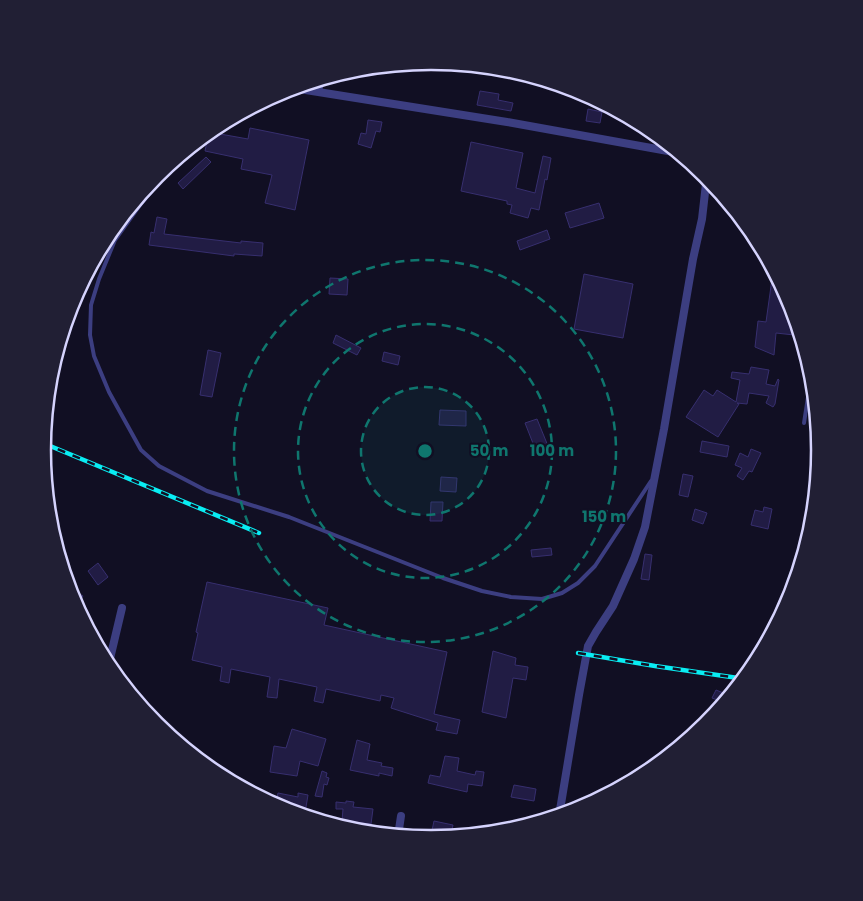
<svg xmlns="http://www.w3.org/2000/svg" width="863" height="901" viewBox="0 0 863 901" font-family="Poppins,sans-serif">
	<rect width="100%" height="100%" fill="#110f23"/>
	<g fill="#211c44" stroke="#372f6f">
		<polygon points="480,91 499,94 498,100 513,103 511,111 477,105"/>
		<polygon points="588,109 602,112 600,123 586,121"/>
		<polygon points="368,120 382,122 380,132 376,131 371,148 358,144 361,133 366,134"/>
		<polygon points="250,128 309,140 295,210 265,203 272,175 241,169 243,159 205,151 209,132 213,129 220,131 220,134 248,139"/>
		<polygon points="471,142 523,153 516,188 535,193 543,156 551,158 547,180 545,179 539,210 531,208 528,218 510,213 512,205 507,204 507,201 461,191"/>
		<polygon points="206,157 211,162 183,189 178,183"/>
		<polygon points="599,203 604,218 570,228 565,213"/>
		<polygon points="157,217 167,219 164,234 241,243 241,241 263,243 262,256 234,254 234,256 149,245 151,232 154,233"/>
		<polygon points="547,230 550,239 520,250 517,241"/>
		<polygon points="584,274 633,284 623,338 574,329"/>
		<polygon points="330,278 348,279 347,295 329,294"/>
		<polygon points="772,279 779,280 781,284 780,295 788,296 791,302 796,319 794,335 776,333 774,355 755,347 758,321 766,322"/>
		<polygon points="336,335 361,348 357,355 333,343"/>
		<polygon points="208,350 221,353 212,397 200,395"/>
		<polygon points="384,352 400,356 398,365 382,361"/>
		<polygon points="751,367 769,370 766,384 775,386 778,379 779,380 775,404 773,407 766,403 769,396 749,393 747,404 737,403 739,404 718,437 686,417 704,390 713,396 717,390 736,402 740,380 731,378 732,372 749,374"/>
		<polygon points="440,410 466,411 466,426 439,425"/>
		<polygon points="537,419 548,446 536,451 525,423"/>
		<polygon points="702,441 729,446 727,457 700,452"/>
		<polygon points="751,449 761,453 752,472 749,471 743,480 737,476 742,468 735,465 740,453 748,457"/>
		<polygon points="683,474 693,476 688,497 679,495"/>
		<polygon points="441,477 457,478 456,492 440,491"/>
		<polygon points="431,502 443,502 442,521 430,521"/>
		<polygon points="764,507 772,509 768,529 751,525 755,510 763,512"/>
		<polygon points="695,509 707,513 703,524 692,520"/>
		<polygon points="551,548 552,555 532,557 531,550"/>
		<polygon points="645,554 652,555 649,580 641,579"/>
		<polygon points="98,563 108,577 98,585 88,571"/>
		<polygon points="207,582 328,608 324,625 447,652 434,714 460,720 457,734 436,730 438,723 391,708 394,698 381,695 380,701 326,689 323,703 314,701 317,687 279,679 277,698 267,697 270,677 231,669 229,683 220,681 222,667 192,660 198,633 196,632"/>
		<polygon points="68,586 83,596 76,607 72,599"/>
		<polygon points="493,651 516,658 515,665 528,667 526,680 513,678 506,718 482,712"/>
		<polygon points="716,690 731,696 725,703 712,698"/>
		<polygon points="292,729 326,739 318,766 300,761 297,776 270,772 274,746 286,748"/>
		<polygon points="357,740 370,744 367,760 382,763 381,766 393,768 392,776 379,773 379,776 350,770"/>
		<polygon points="445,756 459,758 457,771 475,775 476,771 484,772 482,786 468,784 467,792 428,783 430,775 440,777"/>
		<polygon points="322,771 327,773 326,777 329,778 327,785 324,784 322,797 315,796"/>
		<polygon points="514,785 536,789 534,801 511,797"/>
		<polygon points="278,793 298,797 298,793 308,795 305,813 280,809 275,806"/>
		<polygon points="346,801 354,802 353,807 373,809 371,824 342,821 343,809 336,809 336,802 346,803"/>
		<polygon points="434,821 453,825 450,838 431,835"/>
	</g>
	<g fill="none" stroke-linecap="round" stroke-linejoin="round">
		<g stroke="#3c3e81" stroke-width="4">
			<polyline points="320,91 323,79"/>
			<polyline points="175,160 164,176 140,205 115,240 99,279 91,305 90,335 94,356 109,392 141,450 159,466 207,491 289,517 443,578 482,591 511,597 542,599 562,593 578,583 595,566 651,481"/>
			<polyline points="804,423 812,371"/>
		</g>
		<g stroke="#3c3e81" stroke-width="8">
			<polyline points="293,88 507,122 679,153"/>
			<polyline points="108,667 122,608"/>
			<polyline points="559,816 579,695 588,646 596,632 613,606 634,559 645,527 664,429 693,259 702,219 707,175"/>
			<polyline points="398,836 401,816"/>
		</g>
		<g stroke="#09edf3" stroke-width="4.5">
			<g id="rail">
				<polyline points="43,443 259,533"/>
				<polyline points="578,653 655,666 745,679"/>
			</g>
		</g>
		<use href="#rail" stroke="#110f23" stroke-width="2.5" stroke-dasharray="8" stroke-linecap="butt"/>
	</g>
	<circle cx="425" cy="451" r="64" fill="#0f766e" fill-opacity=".12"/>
	<g fill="none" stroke="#0f766e" stroke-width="2.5" stroke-dasharray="9 6">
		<circle cx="425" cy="451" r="64"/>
		<circle cx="425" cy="451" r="127"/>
		<circle cx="425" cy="451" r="191"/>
	</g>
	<path d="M0 0H863V901H0ZM51 450a380 380 0 1 1 760 0a380 380 0 1 1-760 0Z" fill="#211f34" fill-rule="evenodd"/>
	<path fill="none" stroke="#d5d3fd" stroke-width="2.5" d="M51 450a380 380 0 1 1 760 0a380 380 0 1 1-760 0Z"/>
	<circle cx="425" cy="451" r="8" fill="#0f766e" stroke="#110f23" stroke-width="2.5"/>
	<g font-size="15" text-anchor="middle" font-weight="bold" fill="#0f766e" stroke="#110f23" stroke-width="4" stroke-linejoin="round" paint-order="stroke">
		<text x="489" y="456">50 m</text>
		<text x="552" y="456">100 m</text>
		<text x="604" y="522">150 m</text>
	</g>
</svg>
